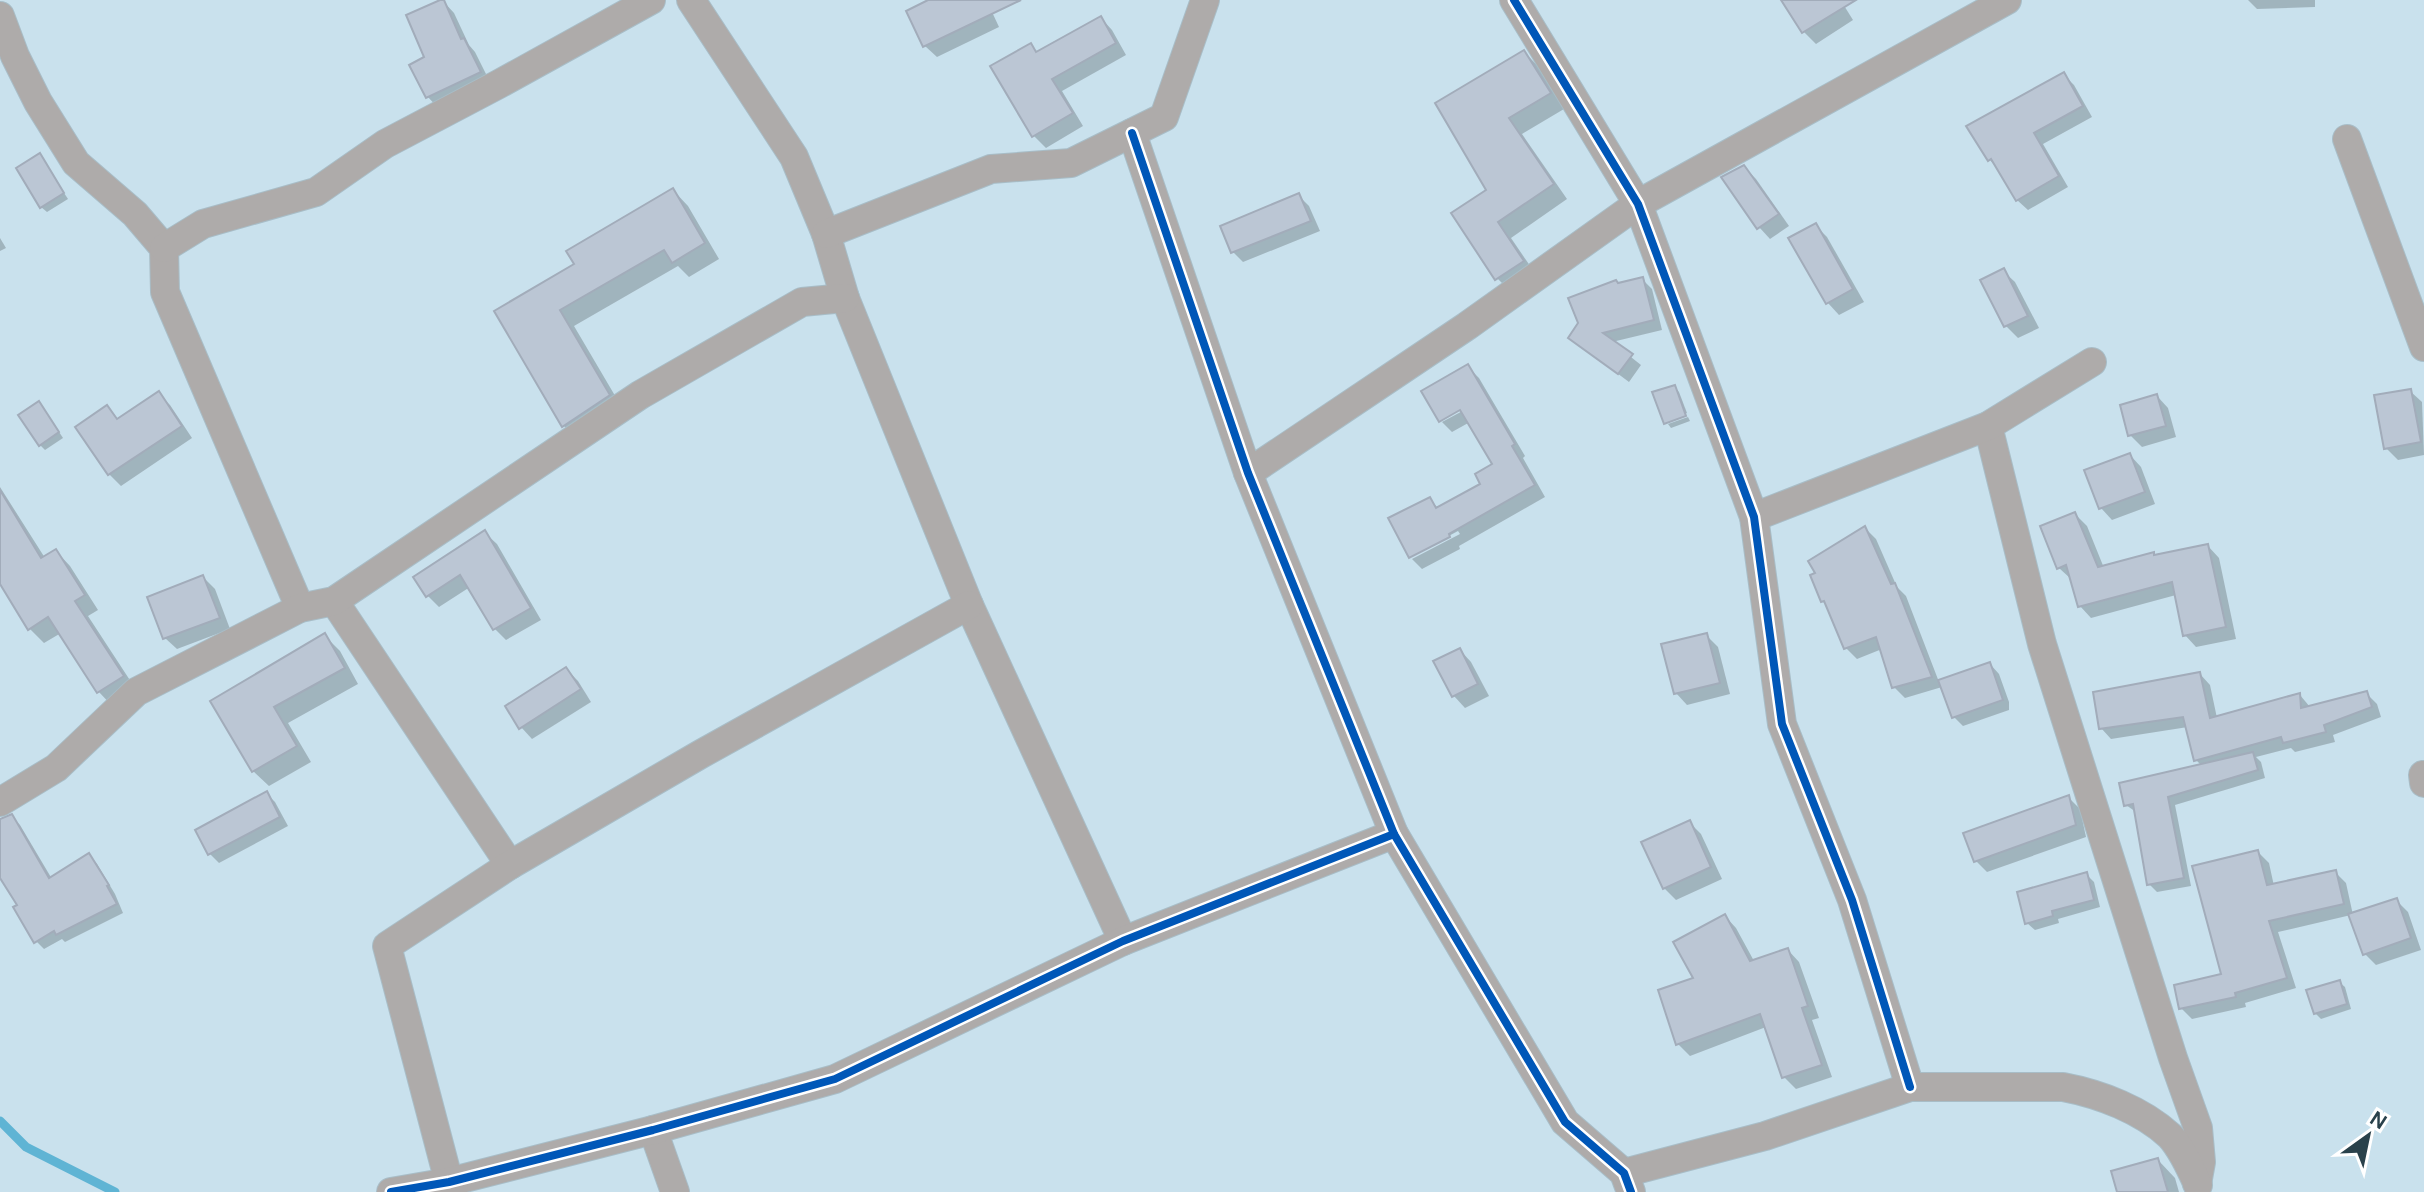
<svg xmlns="http://www.w3.org/2000/svg" width="2424" height="1192" viewBox="0 0 2424 1192" font-family="Karla,sans-serif">
	<rect width="100%" height="100%" fill="#c9e1ed"/>
	<g fill="#0003">
		<polygon points="933,0 1015,0 992,12 999,27 937,57 925,46"/>
		<polygon points="1784,0 1849,0 1843,4 1853,20 1816,44 1804,32"/>
		<polygon points="2248,0 2315,0 2315,7 2257,9"/>
		<polygon points="443,1 454,13 469,45 475,52 491,84 439,109 428,97 427,58"/>
		<polygon points="1101,18 1112,30 1126,55 1062,91 1083,126 1046,148 1034,136 993,67 1030,45 1039,53"/>
		<polygon points="1524,52 1539,67 1564,109 1522,134 1567,199 1511,238 1537,276 1512,293 1497,278 1489,191"/>
		<polygon points="2063,74 2074,85 2092,117 2043,144 2068,187 2028,210 2017,200 1999,170 1989,159"/>
		<polygon points="40,156 68,199 47,212 41,207"/>
		<polygon points="1744,167 1756,179 1789,226 1770,239 1759,227"/>
		<polygon points="673,190 688,206 719,259 689,277 678,266 574,326 624,411 579,441 564,426 497,312 576,265"/>
		<polygon points="1299,196 1309,206 1320,231 1243,262 1233,252"/>
		<polygon points="1815,225 1827,237 1864,302 1839,315 1828,303 1791,238"/>
		<polygon points="0,238 6,248 0,251"/>
		<polygon points="2003,271 2015,282 2039,328 2018,338 2006,326 1983,281"/>
		<polygon points="1642,279 1652,289 1662,330 1612,342 1641,365 1629,382 1570,338 1619,285"/>
		<polygon points="1468,367 1479,378 1525,456 1523,458 1545,497 1459,546 1460,549 1422,569 1412,559 1460,534 1458,531 1410,557 1429,499 1439,509 1483,484 1495,464 1470,422 1452,432 1442,422 1470,407 1468,403 1441,419 1441,421 1424,392"/>
		<polygon points="1674,387 1679,392 1687,413 1666,421"/>
		<polygon points="2410,391 2422,402 2424,455 2398,460 2386,448"/>
		<polygon points="158,394 170,405 192,438 121,486 109,474 107,407 119,420"/>
		<polygon points="2157,396 2168,408 2176,437 2142,447 2130,435"/>
		<polygon points="44,409 63,438 45,450 40,445"/>
		<polygon points="1688,417 1690,421 1671,428 1668,424"/>
		<polygon points="2130,455 2141,467 2155,504 2112,520 2101,508"/>
		<polygon points="0,487 45,558 56,551 70,566 98,610 88,616 137,691 113,707 99,692 61,633 44,643 30,629 0,584"/>
		<polygon points="2075,514 2087,526 2104,568 2208,546 2219,558 2236,639 2196,647 2185,635 2176,595 2091,618 2080,606 2071,579 2059,568"/>
		<polygon points="1865,528 1876,539 1897,587 1906,596 1939,682 1990,664 1999,674 2009,702 2009,710 1963,726 1953,716 1942,687 1905,698 1894,687 1882,649 1857,659 1846,648 1829,607 1823,601"/>
		<polygon points="485,533 497,544 541,620 506,640 494,628 470,587 439,607 428,596"/>
		<polygon points="203,577 215,589 230,629 177,649 165,638"/>
		<polygon points="324,635 340,651 358,684 288,723 311,762 269,786 253,771 212,702"/>
		<polygon points="1706,635 1718,647 1730,694 1687,705 1676,693"/>
		<polygon points="1460,650 1471,662 1489,696 1465,708 1454,696"/>
		<polygon points="566,669 578,681 591,702 532,739 521,727"/>
		<polygon points="2200,674 2210,685 2217,718 2300,695 2310,707 2366,693 2377,704 2381,717 2333,735 2335,742 2295,752 2291,748 2256,757 2261,762 2265,778 2175,805 2191,886 2157,892 2149,884 2136,812 2126,805 2202,766 2196,760 2188,727 2111,739 2101,728"/>
		<polygon points="267,794 275,802 288,826 219,863 210,854 198,831"/>
		<polygon points="2068,797 2080,809 2086,837 1987,872 1976,861"/>
		<polygon points="12,817 20,825 52,879 89,856 97,864 115,894 123,913 65,942 62,939 44,949 36,941 20,906 0,874 0,824"/>
		<polygon points="1689,822 1701,834 1722,879 1676,900 1664,888"/>
		<polygon points="2258,852 2269,863 2274,886 2335,872 2346,883 2353,915 2396,900 2408,912 2421,950 2376,965 2365,954 2351,915 2278,932 2296,988 2245,1003 2246,1007 2192,1019 2181,1008 2224,976"/>
		<polygon points="2087,875 2094,882 2100,907 2058,919 2059,923 2035,930 2027,923"/>
		<polygon points="1725,916 1736,928 1754,961 1788,950 1799,962 1819,1018 1812,1020 1832,1077 1796,1089 1784,1077 1766,1027 1690,1056 1678,1044"/>
		<polygon points="2339,982 2345,987 2351,1009 2321,1019 2315,1013"/>
		<polygon points="2158,1160 2175,1178 2179,1192 2119,1192"/>
	</g>
	<g fill="none" stroke-linecap="round" stroke-linejoin="round">
		<polyline stroke="#5fb4d4" stroke-width="9" points="0,1121 26,1147 115,1192"/>
	</g>
	<g fill="#bbc6d4" stroke="#a2acba" stroke-width="2">
		<polygon points="440,0 444,0 461,39 464,38 481,72 426,98 409,65 424,57 406,15"/>
		<polygon points="928,0 1021,0 923,47 906,11"/>
		<polygon points="1781,0 1856,0 1802,33"/>
		<polygon points="1101,16 1116,43 1052,79 1073,113 1032,137 990,66 1031,43 1036,52"/>
		<polygon points="1524,50 1551,93 1509,118 1554,184 1498,222 1524,261 1495,280 1451,213 1486,190 1435,103"/>
		<polygon points="2064,72 2083,106 2034,133 2059,176 2016,201 1991,159 1988,161 1966,126"/>
		<polygon points="40,153 64,193 40,208 16,168"/>
		<polygon points="1744,165 1779,214 1757,229 1721,177"/>
		<polygon points="673,188 705,243 672,263 664,250 560,310 610,395 562,427 494,311 574,264 566,251"/>
		<polygon points="1299,193 1311,221 1231,253 1220,226"/>
		<polygon points="1816,223 1853,289 1826,304 1788,238"/>
		<polygon points="2004,268 2028,316 2004,327 1980,280"/>
		<polygon points="1643,277 1654,320 1603,333 1633,354 1618,374 1568,338 1578,323 1568,298 1616,280 1618,283"/>
		<polygon points="1468,364 1515,444 1512,446 1535,485 1449,534 1450,537 1409,558 1388,518 1430,497 1436,508 1480,484 1475,474 1492,464 1460,410 1439,422 1421,391"/>
		<polygon points="1675,385 1686,416 1664,424 1652,392"/>
		<polygon points="2411,389 2421,442 2384,449 2374,395"/>
		<polygon points="159,391 182,426 108,475 75,427 107,405 117,419"/>
		<polygon points="2157,394 2166,426 2128,436 2120,405"/>
		<polygon points="39,401 59,432 39,446 18,415"/>
		<polygon points="2130,453 2145,492 2099,509 2084,470"/>
		<polygon points="0,490 41,558 56,549 85,595 75,601 124,676 97,693 48,617 28,630 0,584"/>
		<polygon points="2075,512 2098,567 2154,552 2154,555 2208,544 2226,627 2183,636 2172,582 2078,607 2066,565 2057,569 2040,526"/>
		<polygon points="1865,526 1891,584 1895,583 1932,677 1892,688 1876,637 1844,649 1824,601 1821,602 1810,575 1815,573 1808,561"/>
		<polygon points="485,530 531,608 493,630 460,575 426,597 413,577"/>
		<polygon points="203,575 220,618 163,639 147,597"/>
		<polygon points="325,633 345,668 274,707 297,746 252,772 210,701"/>
		<polygon points="1707,633 1720,683 1674,694 1661,644"/>
		<polygon points="1460,648 1478,684 1452,697 1433,661"/>
		<polygon points="1990,662 2003,700 1952,718 1938,680"/>
		<polygon points="566,667 581,689 519,729 505,706"/>
		<polygon points="2200,672 2210,718 2300,693 2301,708 2367,691 2372,707 2324,725 2326,732 2283,743 2281,737 2194,761 2183,717 2099,729 2093,692"/>
		<polygon points="2253,752 2258,770 2168,797 2184,878 2147,885 2133,804 2124,806 2119,783"/>
		<polygon points="267,791 280,817 208,855 195,830"/>
		<polygon points="2069,795 2076,825 1974,862 1963,833"/>
		<polygon points="12,814 49,878 89,853 109,885 107,886 117,904 56,935 54,931 34,943 13,907 17,905 0,878 0,819"/>
		<polygon points="1690,820 1711,867 1663,889 1641,842"/>
		<polygon points="2258,850 2267,885 2336,870 2344,904 2269,921 2287,978 2235,993 2236,997 2179,1009 2174,985 2221,974 2192,866"/>
		<polygon points="2087,872 2094,900 2052,911 2053,916 2025,924 2017,892"/>
		<polygon points="2397,898 2411,938 2363,955 2348,914"/>
		<polygon points="1725,914 1750,961 1788,948 1808,1006 1802,1008 1822,1065 1782,1078 1760,1014 1676,1045 1658,990 1693,978 1673,942"/>
		<polygon points="2340,980 2347,1004 2314,1014 2306,990"/>
		<polygon points="2158,1158 2168,1192 2117,1192 2111,1171"/>
	</g>
	<g fill="none" stroke-linecap="round" stroke-linejoin="round">
		<g stroke="#a8bdc7" stroke-width="30">
			<g id="street">
				<polyline points="691,0 794,157 826,234 845,298 969,605 1123,941"/>
				<polyline points="1514,0 1638,204 1754,517 1782,724 1852,900 1910,1087"/>
				<polyline points="0,16 15,56 38,102 76,163 135,214 164,248 165,292 300,608"/>
				<polyline points="1132,133 1248,473 1394,834 1565,1122 1624,1173 1631,1192"/>
				<polyline points="2347,139 2424,347"/>
				<polyline points="826,234 991,169 1071,163 1164,117 1205,0"/>
				<polyline points="164,248 203,224 316,192 385,144 499,84 651,0"/>
				<polyline points="1988,426 2042,644 2173,1058 2198,1128 2201,1162 2197,1184"/>
				<polyline points="1248,473 1467,326 1638,204 2007,0"/>
				<polyline points="1754,517 1988,426 2092,362"/>
				<polyline points="334,601 510,865"/>
				<polyline points="2423,775 2424,783"/>
				<polyline points="0,802 56,768 136,692 300,608 334,601 640,395 802,302 845,298"/>
				<polyline points="653,1130 675,1192"/>
				<path d="M1624 1173 1765 1136 1910 1087H2063C2100 1094 2142 1110 2170 1136 2182 1149 2191 1169 2198 1185"/>
				<polyline points="449,1182 387,946 510,865 701,754 969,605"/>
				<polyline points="391,1192 449,1182 653,1130 835,1079 1123,941 1394,834"/>
			</g>
		</g>
		<use href="#street" stroke="#aeabaa" stroke-width="28"/>
		<g stroke="#fff" stroke-width="13">
			<g id="cycleway">
				<polyline points="1514,0 1638,204 1754,517 1782,724 1852,900 1910,1087"/>
				<polyline points="1132,133 1248,473 1394,834 1565,1122 1624,1173 1631,1192"/>
				<polyline points="391,1192 449,1182 653,1130 835,1079 1123,941 1394,834"/>
			</g>
		</g>
		<use href="#cycleway" stroke="#0057b8" stroke-width="8"/>
	</g>
	<g transform="translate(2368 1136) rotate(33)" stroke="#ffffff" stroke-width="6" paint-order="stroke">
	<path d="M0-6L14 30L0 20L-14 30Z" fill="#29414b"/>
	<text y="-12" font-size="22" font-weight="bold" text-anchor="middle" fill="#29414b">N</text>
	</g>
</svg>
